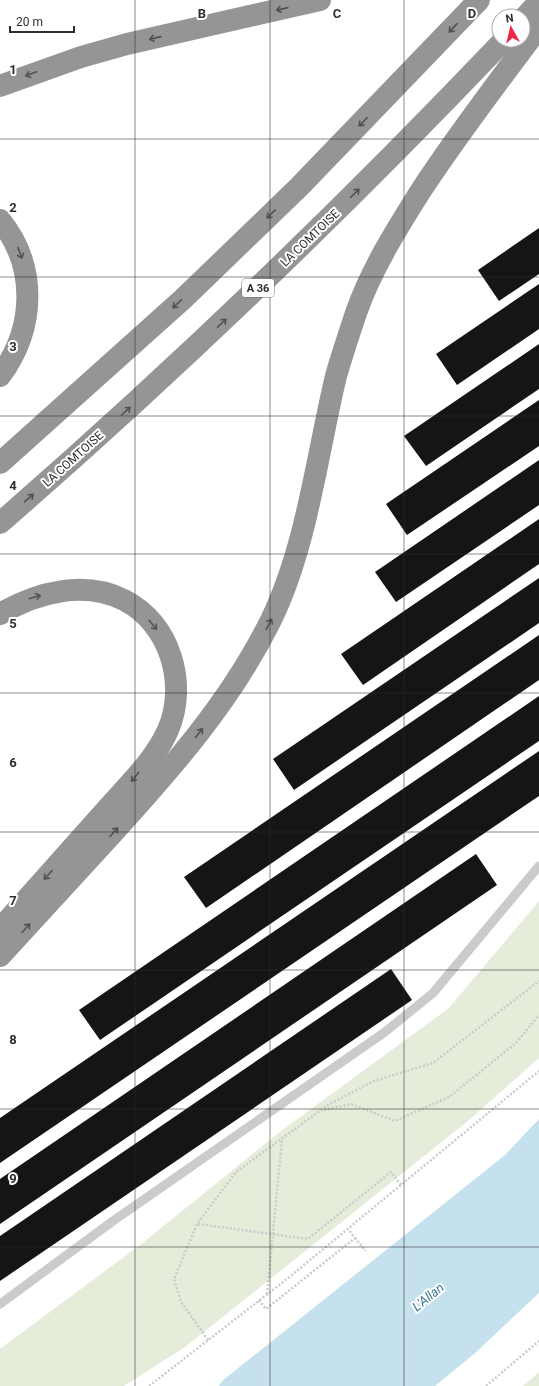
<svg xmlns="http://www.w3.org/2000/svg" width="539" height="1386" viewBox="0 0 539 1386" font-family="Roboto,sans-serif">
	<rect width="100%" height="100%" fill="#fff"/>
	<g fill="#e5ecda">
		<polygon points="539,901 539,1058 468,1121 185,1347 124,1386 0,1386 0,1349 140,1245 281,1131 449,1008"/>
		<polygon points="539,1372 539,1386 523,1386"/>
	</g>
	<polygon fill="#c5e1ed" points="539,1119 539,1293 474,1354 435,1386 219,1386 222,1381 505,1155"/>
	<g fill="#151515">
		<polygon points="539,228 539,274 499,301 478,270"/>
		<polygon points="539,284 539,329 457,385 436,354"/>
		<polygon points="539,344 539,389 426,466 404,436"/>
		<polygon points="539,400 539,446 407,535 386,504"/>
		<polygon points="539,460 539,505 396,602 375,572"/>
		<polygon points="539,519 539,564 363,685 341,654"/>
		<polygon points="539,578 539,623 294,790 273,759"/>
		<polygon points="539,635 539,680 206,908 184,877"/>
		<polygon points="539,696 539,741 100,1040 79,1010"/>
		<polygon points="539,751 539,796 0,1163 0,1118"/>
		<polygon points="476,854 497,885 0,1224 0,1179"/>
		<polygon points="391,969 412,1000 0,1281 0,1236"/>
	</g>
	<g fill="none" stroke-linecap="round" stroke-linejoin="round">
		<g stroke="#cbcbcb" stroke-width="2.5" stroke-dasharray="2 2" stroke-linecap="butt">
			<polyline points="324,1110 351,1104 395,1121 449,1097 516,1043 539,1015"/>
			<polyline points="198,1224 308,1239 391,1172 401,1185"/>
			<polyline points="355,1238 366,1251"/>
			<polyline points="267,1294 282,1140"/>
			<polyline points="259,1300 266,1309 355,1238 348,1229"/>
			<polyline points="208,1340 181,1302 174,1279 197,1224 236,1172 328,1105 374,1081 433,1063 539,981"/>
			<polyline points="149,1386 287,1279 539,1071"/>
			<polyline points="486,1386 539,1341"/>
		</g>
		<polyline stroke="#cbcbcb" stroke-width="9" points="0,1304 113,1221 385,1032 433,993 539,866"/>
		<g stroke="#959595" stroke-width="22">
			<polyline points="523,19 539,2"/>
			<polyline points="0,86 81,57 127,44 320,0"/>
			<path d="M0 220C38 267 35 329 0 376"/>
			<polyline points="0,463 183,299 299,187 479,0"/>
			<path d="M0 523C176 370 343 209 504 40"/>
			<path d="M0 614C37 592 84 580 124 600 170 623 188 684 168 730 155 760 128 785 107 809 71 849 36 889 0 929"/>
			<path d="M0 956C37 916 74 875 111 835 172 768 231 701 271 620 307 546 317 455 336 376 342 355 349 334 356 313 371 270 396 230 420 192 457 135 499 81 539 27"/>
		</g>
	</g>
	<defs><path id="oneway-shaft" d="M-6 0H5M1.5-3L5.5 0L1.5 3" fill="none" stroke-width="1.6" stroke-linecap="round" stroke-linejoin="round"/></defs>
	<g stroke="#525252">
		<use href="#oneway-shaft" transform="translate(282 9) rotate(167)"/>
		<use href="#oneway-shaft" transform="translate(453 28) rotate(133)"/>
		<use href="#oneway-shaft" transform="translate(155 38) rotate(167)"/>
		<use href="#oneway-shaft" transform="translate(31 74) rotate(159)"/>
		<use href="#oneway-shaft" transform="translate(363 122) rotate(134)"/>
		<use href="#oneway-shaft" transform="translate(355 193) rotate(-45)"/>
		<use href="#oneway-shaft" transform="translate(271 214) rotate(136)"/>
		<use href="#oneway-shaft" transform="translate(20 253) rotate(69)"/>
		<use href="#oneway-shaft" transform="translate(177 304) rotate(137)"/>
		<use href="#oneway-shaft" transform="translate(222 323) rotate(-44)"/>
		<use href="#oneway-shaft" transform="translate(126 411) rotate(-42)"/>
		<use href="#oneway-shaft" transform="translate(29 498) rotate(-41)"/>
		<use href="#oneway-shaft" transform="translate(35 597) rotate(-17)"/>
		<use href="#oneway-shaft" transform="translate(269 624) rotate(-63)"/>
		<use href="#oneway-shaft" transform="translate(153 625) rotate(50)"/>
		<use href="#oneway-shaft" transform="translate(199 733) rotate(-52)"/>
		<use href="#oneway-shaft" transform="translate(135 777) rotate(129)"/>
		<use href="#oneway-shaft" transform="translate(114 832) rotate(-48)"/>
		<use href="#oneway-shaft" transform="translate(48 875) rotate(132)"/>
		<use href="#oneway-shaft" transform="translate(26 928) rotate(-48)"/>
	</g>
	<path fill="none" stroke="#2e2e2e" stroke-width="1" stroke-opacity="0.55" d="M135 0V1386M270 0V1386M404 0V1386M0 139H539M0 277H539M0 416H539M0 554H539M0 693H539M0 832H539M0 970H539M0 1109H539M0 1247H539"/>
	<g text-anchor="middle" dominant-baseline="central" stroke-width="4" stroke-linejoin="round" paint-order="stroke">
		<rect fill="#fff" stroke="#6d6d6d" stroke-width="1" x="242" y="279" width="32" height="18" rx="3"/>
		<g font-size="11" font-weight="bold" fill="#2e2e2e">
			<text x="258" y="288">A 36</text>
		</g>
		<g font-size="12" fill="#2e2e2e" stroke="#fff">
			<text transform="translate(310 238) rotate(-44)">LA COMTOISE</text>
			<text transform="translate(73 459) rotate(-42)">LA COMTOISE</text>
		</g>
		<g font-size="13" font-style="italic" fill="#387793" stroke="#fff">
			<text transform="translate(428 1297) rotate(-39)">L'Allan</text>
		</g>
	</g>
	<g font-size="13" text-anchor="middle" font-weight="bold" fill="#2e2e2e" stroke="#fff" stroke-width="4" stroke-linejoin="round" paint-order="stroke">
		<text x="202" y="18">B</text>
		<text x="337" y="18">C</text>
		<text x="472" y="18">D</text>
		<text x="13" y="74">1</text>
		<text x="13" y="212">2</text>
		<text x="13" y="351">3</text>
		<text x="13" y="490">4</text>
		<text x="13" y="628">5</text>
		<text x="13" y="767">6</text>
		<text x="13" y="905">7</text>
		<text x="13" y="1044">8</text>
		<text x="13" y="1183">9</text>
	</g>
	<g transform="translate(511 28) rotate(352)"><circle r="19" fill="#ffffff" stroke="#ababab"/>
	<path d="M0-3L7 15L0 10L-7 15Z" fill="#ee2744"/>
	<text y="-6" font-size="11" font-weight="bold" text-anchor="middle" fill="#2e2e2e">N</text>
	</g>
	<path d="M10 26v6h64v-6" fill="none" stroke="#2e2e2e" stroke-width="2"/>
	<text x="16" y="26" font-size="12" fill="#2e2e2e" stroke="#ffffff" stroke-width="3" paint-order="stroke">20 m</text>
</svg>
